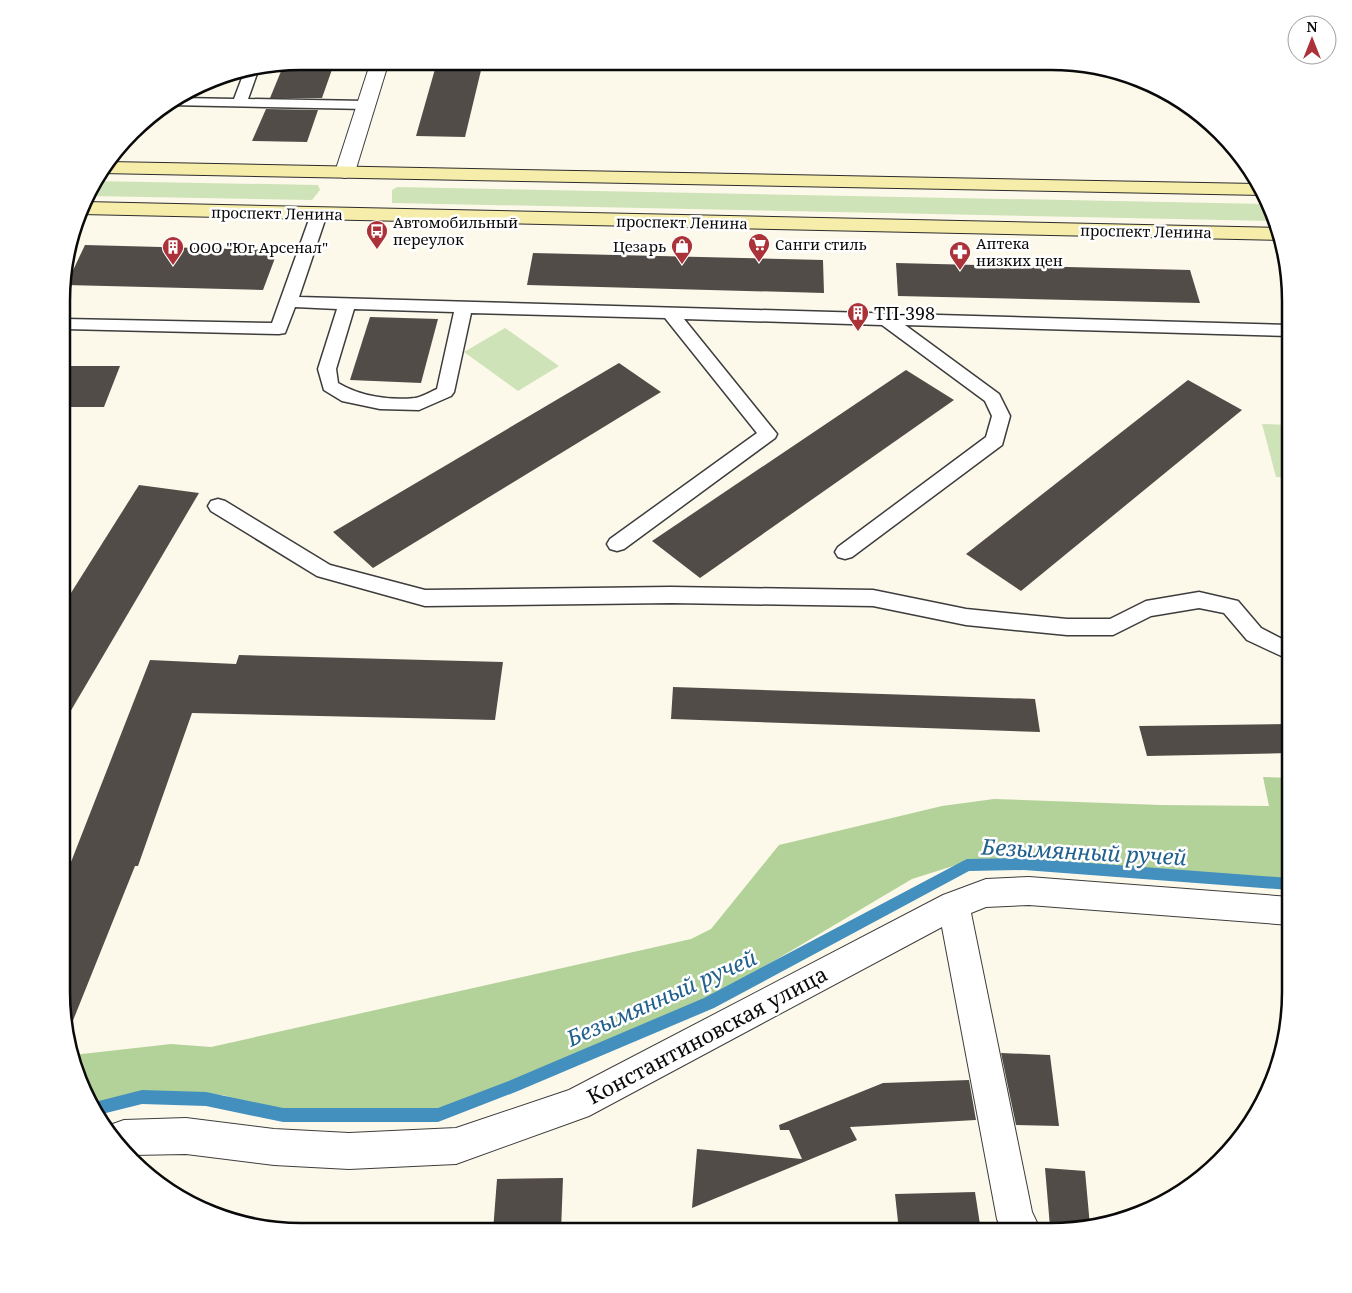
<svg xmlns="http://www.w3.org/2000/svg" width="1352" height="1293" viewBox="0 0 1352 1293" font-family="'Noto Serif',serif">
	<rect width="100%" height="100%" fill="#fdf9ea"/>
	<g fill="#cfe3b8">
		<polygon points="93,181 318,185 320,190 312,200 88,196"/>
		<polygon points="397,187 1267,204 1277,221 392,203 392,190"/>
		<polygon points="505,328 559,366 518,391 464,352"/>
		<polygon points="1262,424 1290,425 1290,478 1276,477"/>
	</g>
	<polygon fill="#b3d299" points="1263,777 1290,778 1290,879 969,861 912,879 708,1000 431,1115 298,1118 223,1095 154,1092 94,1109 79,1084 73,1055 171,1044 211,1047 691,939 711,929 779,845 942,806 994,799 1161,805 1269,806"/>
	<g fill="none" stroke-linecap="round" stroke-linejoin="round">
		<polygon fill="#438fbe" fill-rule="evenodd" points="1024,858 1290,878 1290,890 1024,870 969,871 714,1008 518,1091 438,1122 283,1122 206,1106 142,1104 98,1115 91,1103 142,1090 206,1092 283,1108 438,1108 511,1080 704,998 963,861 967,859"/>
	</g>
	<g fill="#524c48">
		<polygon points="301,61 335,61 322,98 270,98 284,64"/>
		<polygon points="437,62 483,62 465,137 416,136"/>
		<polygon points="266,109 318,110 307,142 252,141"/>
		<polygon points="85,245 278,250 263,290 66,285"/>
		<polygon points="533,253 823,260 824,293 527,285"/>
		<polygon points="896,263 1190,270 1200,303 898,296"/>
		<polygon points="370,317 438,319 421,383 350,380"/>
		<polygon points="619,363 661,392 373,568 333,532"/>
		<polygon points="65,366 120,366 104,407 65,407"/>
		<polygon points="906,370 954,400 700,578 652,541"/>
		<polygon points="1188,380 1242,410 1021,591 966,554"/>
		<polygon points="139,485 199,493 63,724 64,604"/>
		<polygon points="239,655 503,662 495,720 192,713 138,866 135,866 68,1033 62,1008 62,885 150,660 236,664"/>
		<polygon points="673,687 1035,699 1040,732 671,719"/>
		<polygon points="1290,724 1290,753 1147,756 1139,726"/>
		<polygon points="1001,1053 1050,1055 1059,1126 1016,1125"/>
		<polygon points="969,1080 976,1120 850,1127 857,1140 692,1208 697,1149 802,1159 789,1130 780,1130 779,1125 883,1083"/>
		<polygon points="1045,1168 1085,1171 1090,1226 1075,1229 1050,1227"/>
		<polygon points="563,1178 561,1231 493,1231 497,1179"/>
		<polygon points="975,1192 981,1231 899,1231 895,1194"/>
	</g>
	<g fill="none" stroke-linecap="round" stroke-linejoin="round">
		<g stroke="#3d3d3d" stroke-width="3">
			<g id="service">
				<polygon points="259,68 248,99 366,101 371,102 373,105 371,108 366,109 169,105 182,98 234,99 245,70"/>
				<path d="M319 209 325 211 327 214 299 297 1290 325V336L905 325 999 394 1010 416 1002 445 852 557 845 559 838 557 835 552 838 547 986 437 992 416 985 401 882 325 684 319 777 434 775 438 624 549 617 551 610 549 607 544 610 539 757 433 665 318 471 313 454 392 451 396 419 410 380 409 342 401 324 390 318 369 337 309 295 307 285 333 279 334 65 329V319L272 323 311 214 313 211ZM354 309 454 312 437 389C430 392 422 397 415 398 389 401 360 396 338 383L336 369Z"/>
				<polygon points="218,499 225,501 330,565 425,590 671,587 873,590 966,609 1067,619 1110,619 1146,601 1199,592 1238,601 1261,628 1290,643 1290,660 1247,640 1224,613 1199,608 1151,616 1113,635 1067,635 966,625 873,606 671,603 425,606 317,576 211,511 208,506 211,501"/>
			</g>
		</g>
		<g stroke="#3d3d3d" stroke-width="2">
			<g id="minor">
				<polygon points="371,61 389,61 355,172 352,176 345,178 338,176 335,172"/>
				<polygon points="1029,877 1290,897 1290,925 1029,905 986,907 971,913 1032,1212 1041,1231 1002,1231 997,1219 942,927 589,1116 456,1164 349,1169 274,1165 186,1154 132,1155 111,1138 104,1127 124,1120 186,1118 274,1129 349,1133 456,1128 569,1090 943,895 986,879"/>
			</g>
		</g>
		<g stroke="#2c2c2c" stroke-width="2">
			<g id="secondary">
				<polygon points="109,162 1257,184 1263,195 100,173"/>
				<polygon points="85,202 1279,228 1281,240 81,214"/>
			</g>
		</g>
		<use href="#service" fill="#fff" fill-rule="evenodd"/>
		<use href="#minor" fill="#fff" fill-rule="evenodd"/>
		<use href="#secondary" fill="#f6edab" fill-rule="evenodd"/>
	</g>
	<defs>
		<g id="bus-pin" transform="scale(1.125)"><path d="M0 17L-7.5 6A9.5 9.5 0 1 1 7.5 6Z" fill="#ab3239" stroke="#fff"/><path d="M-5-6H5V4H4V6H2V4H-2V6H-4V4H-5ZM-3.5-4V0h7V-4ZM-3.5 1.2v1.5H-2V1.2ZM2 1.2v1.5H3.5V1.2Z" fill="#fff"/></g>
		<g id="supermarket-pin" transform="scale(1.125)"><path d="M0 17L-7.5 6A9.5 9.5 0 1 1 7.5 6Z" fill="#ab3239" stroke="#fff"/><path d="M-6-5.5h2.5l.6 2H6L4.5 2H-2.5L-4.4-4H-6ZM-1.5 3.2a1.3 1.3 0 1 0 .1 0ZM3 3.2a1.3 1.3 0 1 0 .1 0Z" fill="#fff"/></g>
		<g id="shop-pin" transform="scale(1.125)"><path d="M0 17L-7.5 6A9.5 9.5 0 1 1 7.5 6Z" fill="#ab3239" stroke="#fff"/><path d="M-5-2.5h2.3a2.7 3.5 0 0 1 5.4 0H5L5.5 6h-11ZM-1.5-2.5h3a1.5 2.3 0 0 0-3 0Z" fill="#fff"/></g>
		<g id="building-pin" transform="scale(1.125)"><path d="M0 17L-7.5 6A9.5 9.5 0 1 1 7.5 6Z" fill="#ab3239" stroke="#fff"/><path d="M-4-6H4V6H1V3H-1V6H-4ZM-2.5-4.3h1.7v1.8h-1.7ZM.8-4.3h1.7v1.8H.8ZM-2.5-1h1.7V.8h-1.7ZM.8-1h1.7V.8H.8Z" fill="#fff"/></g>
		<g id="pharmacy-pin" transform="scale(1.125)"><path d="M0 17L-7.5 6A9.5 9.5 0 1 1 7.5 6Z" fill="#ab3239" stroke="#fff"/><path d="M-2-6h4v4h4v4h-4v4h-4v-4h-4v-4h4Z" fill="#fff"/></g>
	</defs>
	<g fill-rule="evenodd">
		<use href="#bus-pin" x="377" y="231"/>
		<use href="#supermarket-pin" x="759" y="244"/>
		<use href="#shop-pin" x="682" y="246"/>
		<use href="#building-pin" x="173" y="247"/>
		<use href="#pharmacy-pin" x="960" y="252"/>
		<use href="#building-pin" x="858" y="313"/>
	</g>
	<g text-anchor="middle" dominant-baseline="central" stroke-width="5" stroke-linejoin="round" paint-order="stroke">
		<g font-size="15" fill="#0a0a0a" stroke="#fff">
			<text transform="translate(277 213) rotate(1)">проспект Ленина</text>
			<text transform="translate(682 222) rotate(1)">проспект Ленина</text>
			<text transform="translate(1146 231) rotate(1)">проспект Ленина</text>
		</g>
		<g font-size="15" fill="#0a0a0a" stroke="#fff" text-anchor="start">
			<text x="393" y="222">Автомобильный<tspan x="393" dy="17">переулок</tspan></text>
			<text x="976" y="243">Аптека<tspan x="976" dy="17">низких цен</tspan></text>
			<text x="775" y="244">Санги стиль</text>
			<text x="666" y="246" text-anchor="end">Цезарь</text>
			<text x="189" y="247">ООО "Юг Арсенал"</text>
		</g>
		<g font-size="18" fill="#0a0a0a" stroke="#fff" text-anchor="start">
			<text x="874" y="313">ТП-398</text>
		</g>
		<g font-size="21" fill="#0a0a0a" stroke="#fff">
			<text transform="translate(707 1035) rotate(-28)">Константиновская улица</text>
		</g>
		<g font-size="22" font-style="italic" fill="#22608e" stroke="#fff">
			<text transform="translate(1084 851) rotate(3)">Безымянный ручей</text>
			<text transform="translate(661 997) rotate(-24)">Безымянный ручей</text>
		</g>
	</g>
	<path d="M0 0H1352V1293H0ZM301 70H1051A231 231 0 0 1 1282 301V992A231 231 0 0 1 1051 1223H301A231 231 0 0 1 70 992V301A231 231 0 0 1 301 70Z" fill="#fff" fill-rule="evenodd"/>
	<path fill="none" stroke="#0a0a0a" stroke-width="2.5" d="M301 70H1051A231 231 0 0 1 1282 301V992A231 231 0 0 1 1051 1223H301A231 231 0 0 1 70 992V301A231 231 0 0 1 301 70Z"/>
	<g transform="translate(1312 40)"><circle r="24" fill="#ffffff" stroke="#9d9d9d"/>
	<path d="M0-4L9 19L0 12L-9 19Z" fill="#ab3239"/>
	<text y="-8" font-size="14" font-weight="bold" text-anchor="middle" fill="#0a0a0a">N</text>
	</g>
</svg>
